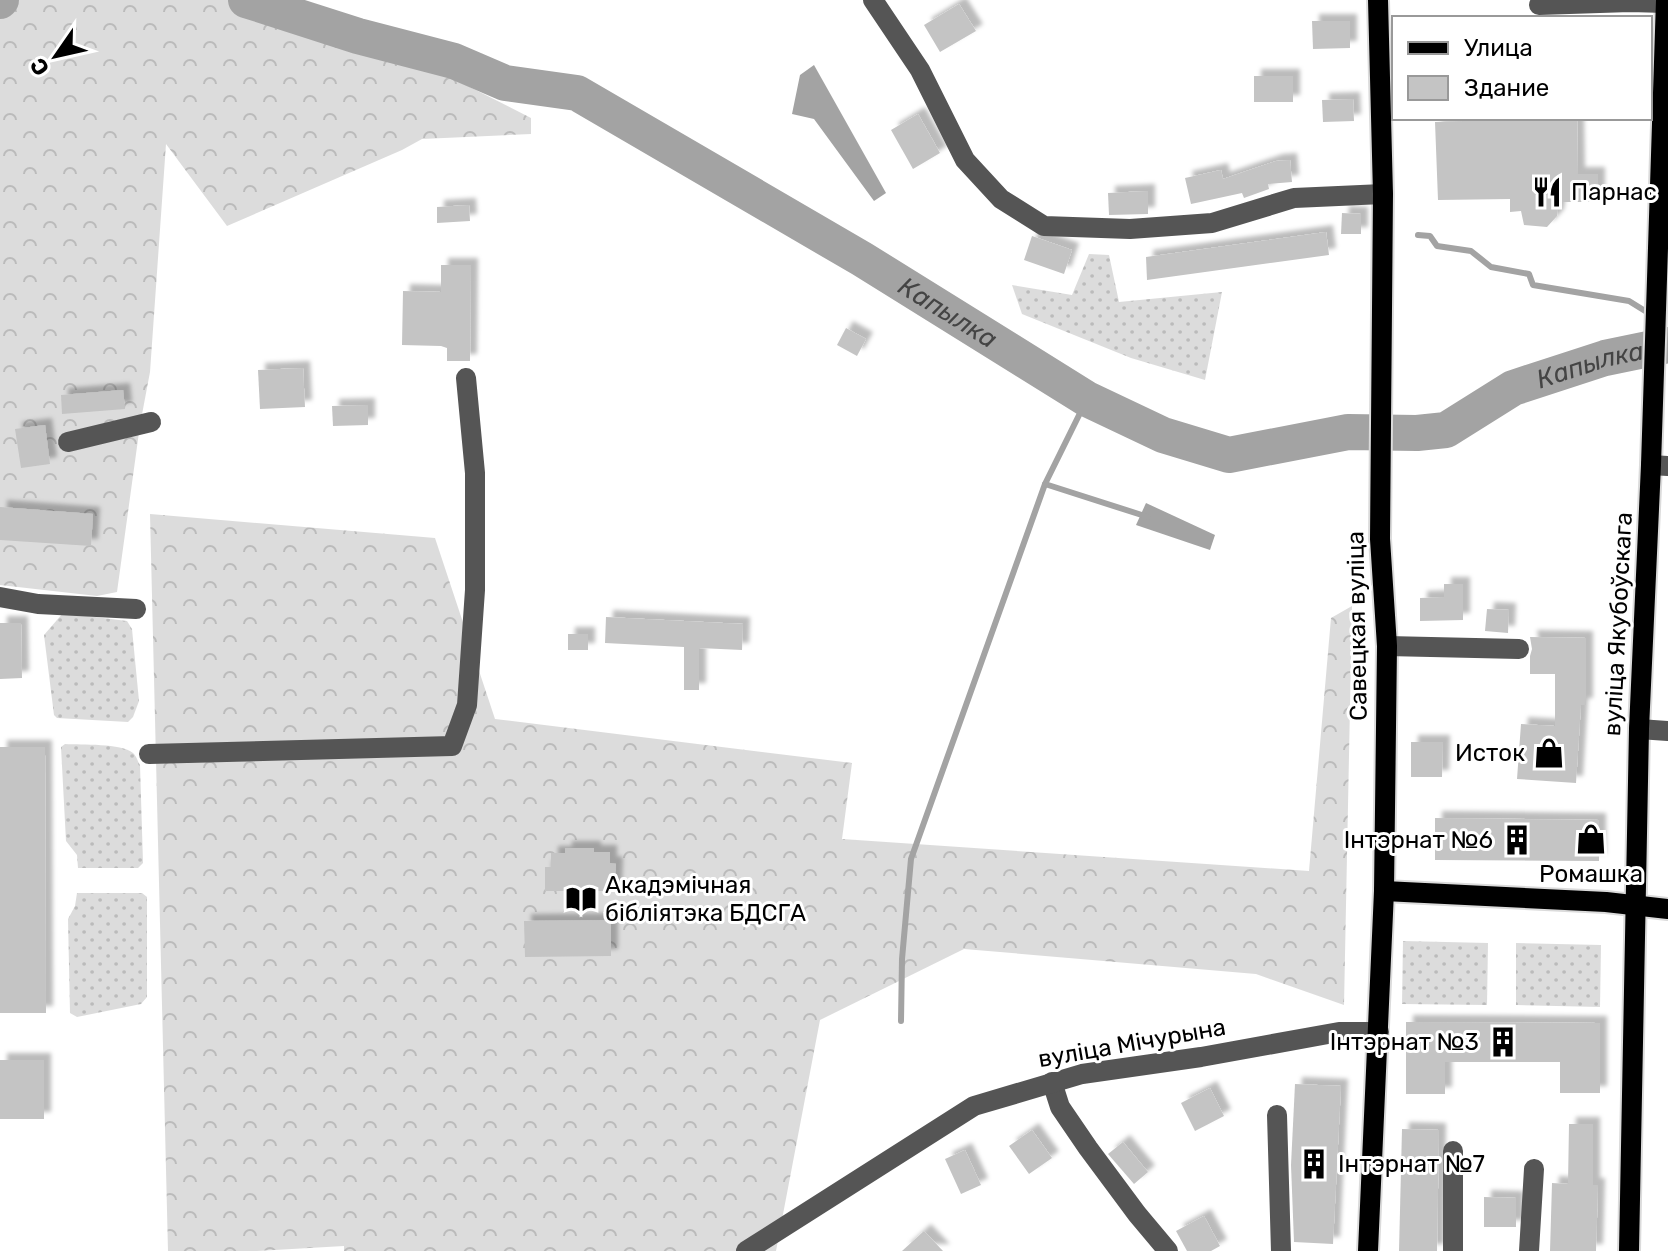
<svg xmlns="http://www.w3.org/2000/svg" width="1668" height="1251" viewBox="0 0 1668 1251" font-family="Rubik,sans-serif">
	<defs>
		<pattern id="grass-dots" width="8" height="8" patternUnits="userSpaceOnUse" patternTransform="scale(2)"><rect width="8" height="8" fill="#dcdcdc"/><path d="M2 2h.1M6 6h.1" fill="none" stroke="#bbb" stroke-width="1.8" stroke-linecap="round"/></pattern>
		<pattern id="forest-crowns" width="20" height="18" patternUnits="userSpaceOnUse" patternTransform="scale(2)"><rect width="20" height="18" fill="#dcdcdc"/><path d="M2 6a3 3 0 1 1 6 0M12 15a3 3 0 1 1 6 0" fill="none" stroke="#bbb"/></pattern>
		<filter id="shadow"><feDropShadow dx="7" dy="-7" stdDeviation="2" flood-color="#0004"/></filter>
	</defs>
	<rect width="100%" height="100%" fill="#fff"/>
	<g fill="url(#grass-dots)">
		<polygon points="1089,254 1109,255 1119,302 1222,292 1205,380 1131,358 1022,314 1012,285 1072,295"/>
		<polygon points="63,613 127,621 132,629 139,701 133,717 128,722 57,718 54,715 44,635"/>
		<path d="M65 744C82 745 121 743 133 753 137 757 137 760 140 765L143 863 138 868H78L77 855 66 841 61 747Z"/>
		<polygon points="77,893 142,893 147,897 147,997 141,1004 77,1017 70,1013 68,919 75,906"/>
		<polygon points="1403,941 1488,943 1487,1005 1402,1004"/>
		<polygon points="1516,943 1601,945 1600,1007 1516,1005"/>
	</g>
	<g fill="url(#forest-crowns)">
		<polygon points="0,0 258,0 280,19 452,78 531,118 531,134 422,139 402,150 227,226 166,144 150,372 140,425 117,592 97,596 0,585"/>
		<polygon points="150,514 435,538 495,719 852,763 842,839 1309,871 1331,618 1352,606 1344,1005 1256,974 964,949 820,1020 776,1251 344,1251 344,1246 257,1251 168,1251"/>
	</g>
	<g fill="#a3a3a3">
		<polygon points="814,65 886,193 874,201 814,119 792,114 800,75"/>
		<polygon points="1146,503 1215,535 1210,550 1136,525"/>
	</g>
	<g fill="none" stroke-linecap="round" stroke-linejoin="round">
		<g stroke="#a3a3a3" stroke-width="6">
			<polyline points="1418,235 1430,236 1437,246 1471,251 1491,267 1529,274 1533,285 1629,301 1650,314"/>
			<polyline points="1045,484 1148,517"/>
			<polyline points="901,1021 902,959 911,859 1045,484 1087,399"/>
		</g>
		<g stroke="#a3a3a3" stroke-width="36">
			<path id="s1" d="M246 0 358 36 454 61 505 83 577 93 862 259 1087 399 1163 435 1229 455 1348 432 1417 433 1446 430 1513 388 1605 358 1668 345"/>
			<polyline points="0,1 1,0"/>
		</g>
	</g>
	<g fill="#c4c4c4" filter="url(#shadow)">
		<polygon points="959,4 976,31 940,52 924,25"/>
		<polygon points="1312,21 1350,21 1350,48 1313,49"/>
		<rect x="1254" y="76" width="39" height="26"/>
		<polygon points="1353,99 1354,121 1323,122 1322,100"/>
		<polygon points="918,114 940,153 913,169 891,130"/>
		<polygon points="1463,118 1577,118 1578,174 1598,174 1598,202 1559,202 1557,216 1547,227 1524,225 1521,211 1510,212 1510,199 1438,200 1435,122 1463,121"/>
		<polygon points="1290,160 1292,182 1268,184 1269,189 1244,198 1242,193 1191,204 1185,178 1221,170 1223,179 1276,161"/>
		<polygon points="1148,191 1148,214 1109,215 1108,193"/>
		<polygon points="469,205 470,221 437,223 437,207"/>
		<polygon points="1342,213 1361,214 1361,234 1341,234"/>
		<polygon points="1326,232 1329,255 1147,280 1146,257"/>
		<polygon points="1032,236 1072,250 1064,274 1024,260"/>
		<polygon points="441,265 471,265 470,361 447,361 447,348 441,346 402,345 403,291 441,292"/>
		<polygon points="846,328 866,339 857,356 837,345"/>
		<polygon points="303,368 305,407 260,409 258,370"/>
		<polygon points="123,390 125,409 62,414 61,395"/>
		<polygon points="368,405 368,425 333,426 332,406"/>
		<polygon points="45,425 50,464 21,468 15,429"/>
		<polygon points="0,507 93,514 91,546 0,540"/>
		<polygon points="1444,584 1463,584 1463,620 1420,621 1420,598 1444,597"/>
		<polygon points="1487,609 1509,610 1508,633 1485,631"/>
		<polygon points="606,617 743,624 742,650 699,648 699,690 684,690 684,647 605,643"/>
		<polygon points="0,623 21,623 22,678 0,679"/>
		<rect x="568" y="634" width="20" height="16"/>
		<polygon points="1530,637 1586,638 1586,705 1581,705 1576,783 1517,779 1521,724 1555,726 1555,674 1530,674 1530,656 1532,649"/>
		<polygon points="1411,742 1443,742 1442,777 1411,777"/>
		<polygon points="0,747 45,747 46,1013 0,1013"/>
		<polygon points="1435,818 1599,820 1599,861 1435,860"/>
		<polygon points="565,848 594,848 594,852 610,852 610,863 616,864 615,891 545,891 545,867 551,867 551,853 565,853"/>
		<polygon points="611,920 611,956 525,957 524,921"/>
		<polygon points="1406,1022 1600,1023 1600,1093 1560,1093 1560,1062 1445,1062 1445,1094 1406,1094"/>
		<rect x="0" y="1060" width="44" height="59"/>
		<polygon points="1295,1084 1341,1086 1333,1244 1294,1242 1291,1165"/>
		<polygon points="1210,1088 1224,1116 1195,1131 1181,1103"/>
		<polygon points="1569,1124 1593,1124 1593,1185 1598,1185 1596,1251 1550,1251 1552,1183 1568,1184"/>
		<polygon points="1402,1129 1439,1130 1437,1251 1399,1251"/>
		<polygon points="1032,1130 1052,1158 1029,1174 1009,1146"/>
		<polygon points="1123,1142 1148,1172 1134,1184 1108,1154"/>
		<polygon points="965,1150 981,1185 961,1194 945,1159"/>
		<polygon points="1484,1197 1516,1198 1516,1227 1484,1227"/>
		<polygon points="1204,1216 1220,1246 1211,1251 1187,1251 1176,1231"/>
		<polygon points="924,1231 943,1251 902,1251"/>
	</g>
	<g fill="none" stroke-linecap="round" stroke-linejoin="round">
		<g stroke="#dbdbdb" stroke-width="24">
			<g id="major">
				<polyline points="1384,891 1606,902 1668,909"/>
				<polyline points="1368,1251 1384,891 1387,646 1380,539 1383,194 1378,0"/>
				<polyline points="1629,1251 1639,729 1651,465 1666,0"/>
			</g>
		</g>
		<g stroke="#555" stroke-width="20">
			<polyline points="873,0 920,70 965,160 1001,199 1044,226 1130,229 1212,223 1294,198 1383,194"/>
			<polyline points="1539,5 1630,2 1666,3"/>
			<polyline points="68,442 151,422"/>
			<polyline points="1651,465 1668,466"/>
			<polyline points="0,597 38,604 136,609"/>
			<polyline points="1387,646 1519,649"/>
			<polyline points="1639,729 1668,731"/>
			<polyline points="149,754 452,746 467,705 475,590 475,473 466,378"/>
			<polyline points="1052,1082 1060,1107 1088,1148 1137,1214 1168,1251"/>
			<polyline points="1277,1115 1281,1251"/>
			<polyline points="746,1251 974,1106 1082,1074 1201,1057 1339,1032 1379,1032"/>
			<polyline points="1453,1251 1453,1151"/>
			<polyline points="1529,1251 1534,1169"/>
		</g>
		<use href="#major" stroke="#000" stroke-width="20"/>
	</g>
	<defs>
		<g id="restaurant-bare" transform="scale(2.4)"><path d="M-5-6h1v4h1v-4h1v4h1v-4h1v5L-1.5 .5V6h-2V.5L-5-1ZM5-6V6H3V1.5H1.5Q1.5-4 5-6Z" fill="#000" stroke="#fff" stroke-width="2.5" paint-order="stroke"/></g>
		<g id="shop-bare" transform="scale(2.4)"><path d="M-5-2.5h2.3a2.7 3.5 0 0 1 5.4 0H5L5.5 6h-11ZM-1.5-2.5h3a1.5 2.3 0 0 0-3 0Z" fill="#000" stroke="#fff" stroke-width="2.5" paint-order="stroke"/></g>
		<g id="building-bare" transform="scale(2.4)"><path d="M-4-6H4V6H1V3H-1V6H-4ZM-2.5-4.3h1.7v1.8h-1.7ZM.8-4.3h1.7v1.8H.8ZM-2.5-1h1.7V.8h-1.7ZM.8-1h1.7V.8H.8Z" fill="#000" stroke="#fff" stroke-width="2.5" paint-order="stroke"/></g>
		<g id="library-bare" transform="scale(2.4)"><path d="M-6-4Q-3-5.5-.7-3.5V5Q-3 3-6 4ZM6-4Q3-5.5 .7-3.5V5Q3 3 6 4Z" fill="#000" stroke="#fff" stroke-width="2.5" paint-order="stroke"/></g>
	</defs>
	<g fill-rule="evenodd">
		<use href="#restaurant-bare" x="1547" y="192"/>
		<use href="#shop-bare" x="1549" y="753"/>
		<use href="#shop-bare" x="1591" y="839"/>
		<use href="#building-bare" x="1517" y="840"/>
		<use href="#library-bare" x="581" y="899"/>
		<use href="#building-bare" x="1503" y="1042"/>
		<use href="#building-bare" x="1314" y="1164"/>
	</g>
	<g text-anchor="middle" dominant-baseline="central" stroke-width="6" stroke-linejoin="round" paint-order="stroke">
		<g font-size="24" fill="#000" stroke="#fff" text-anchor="start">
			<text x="1571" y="192">Парнас</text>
			<text x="1525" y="753" text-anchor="end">Исток</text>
			<text x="1493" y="840" text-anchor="end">Інтэрнат №6</text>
			<text x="1591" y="874" text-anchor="middle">Ромашка</text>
			<text x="605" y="885">Акадэмічная<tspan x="605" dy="28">бібліятэка БДСГА</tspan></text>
			<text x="1479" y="1042" text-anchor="end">Інтэрнат №3</text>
			<text x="1338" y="1164">Інтэрнат №7</text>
		</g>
		<g font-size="24" fill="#000" stroke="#fff">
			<text transform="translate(1618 624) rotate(-87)">вуліца Якубоўскага</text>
			<text transform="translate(1357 626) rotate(-91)">Савецкая вуліца</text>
			<text transform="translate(1132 1043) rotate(-10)">вуліца Мічурына</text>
		</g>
		<g font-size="26" font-style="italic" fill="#444" stroke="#fff">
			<text stroke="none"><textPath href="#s1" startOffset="776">Капылка</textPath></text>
			<text stroke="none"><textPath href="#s1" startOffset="1472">Капылка</textPath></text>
		</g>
	</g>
	<rect x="1392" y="16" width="260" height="104" fill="#ffffff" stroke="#999999" stroke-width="2"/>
	<rect x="1408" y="42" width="40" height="12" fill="#000000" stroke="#999999" stroke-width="2"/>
	<text x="1464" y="56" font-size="24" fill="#000000">Улица</text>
	<rect x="1408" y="76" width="40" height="24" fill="#c4c4c4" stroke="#999999" stroke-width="2"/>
	<text x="1464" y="96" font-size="24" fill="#000000">Здание</text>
	<g transform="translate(56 56) rotate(236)" stroke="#ffffff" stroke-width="6" paint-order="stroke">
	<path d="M0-6L14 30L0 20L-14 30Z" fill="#000000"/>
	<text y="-12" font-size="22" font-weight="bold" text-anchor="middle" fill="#000000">С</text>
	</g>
</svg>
